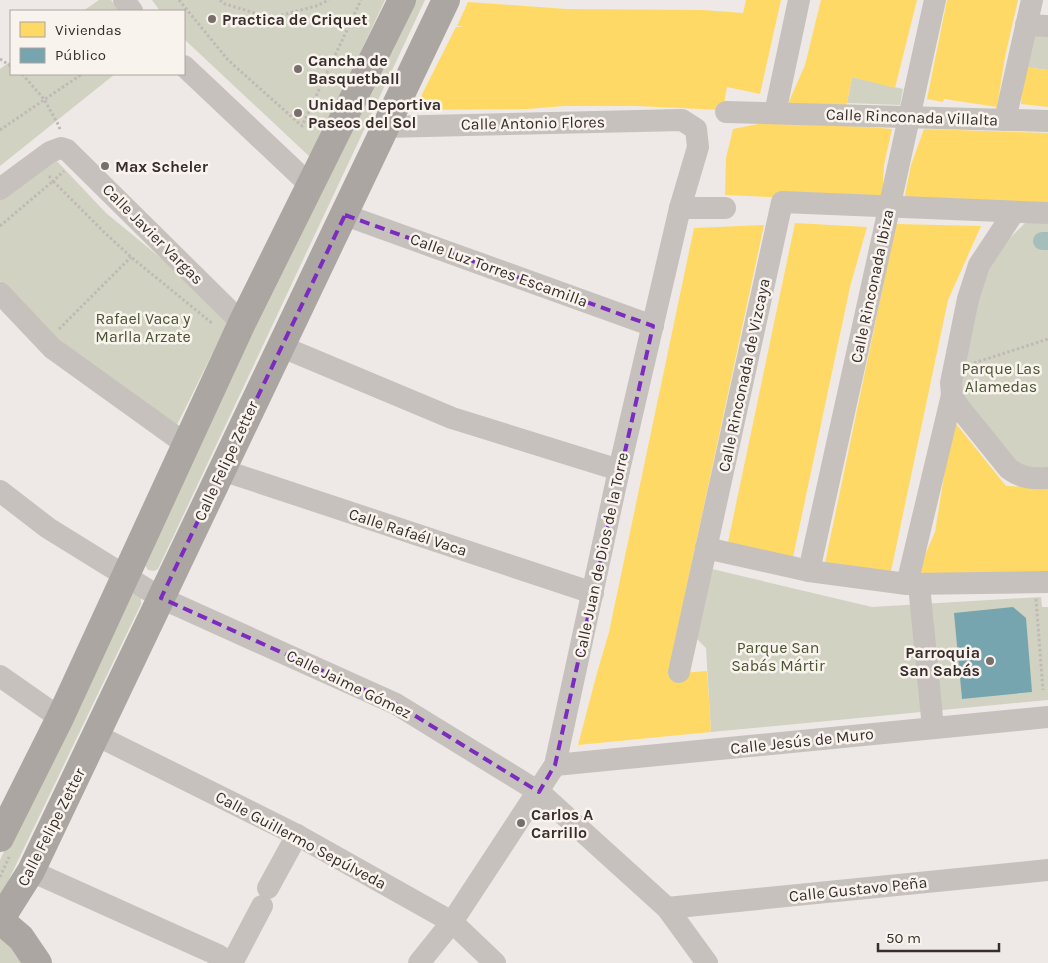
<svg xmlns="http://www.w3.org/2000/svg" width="1048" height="963" viewBox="0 0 1048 963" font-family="Karla,sans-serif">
	<rect width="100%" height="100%" fill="#eee9e6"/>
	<g fill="#d1d2c1">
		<polygon points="99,0 111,0 119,11 83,11"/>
		<polygon points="152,0 385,0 311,158 184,39 184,11 160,11"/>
		<polygon points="409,0 425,0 158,569 154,571 148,570 143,562"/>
		<polygon points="1034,32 1048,33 1048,70 1024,67"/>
		<polygon points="11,61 11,74 115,74 0,166 0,69"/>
		<polygon points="852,77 903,89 900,105 847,103"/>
		<polygon points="53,157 106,213 202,292 229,316 226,326 176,427 102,377 33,317 0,281 0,199"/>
		<polygon points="1028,220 1048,221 1048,474 1025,475 952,383 959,346 995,253"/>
		<polygon points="712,569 872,607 1041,597 1042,607 1048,607 1048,700 711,732 706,648 696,638"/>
		<polygon points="131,593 137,594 141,598 141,604 0,898 0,860 126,597"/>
		<polygon points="0,937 8,943 22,963 0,963"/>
	</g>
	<g fill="#ffd966">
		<polygon points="746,0 781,0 760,94 727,87 723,110 636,106 564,106 527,109 414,110 456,27 464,27 457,26 468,2 566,9 703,10 743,13"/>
		<polygon points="821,0 917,0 895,88 852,77 846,108 787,106 805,65"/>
		<polygon points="947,0 1018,0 1005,57 997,107 944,99 943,102 927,99"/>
		<polygon points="1024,67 1048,70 1048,107 1021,104"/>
		<polygon points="768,122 847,125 892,129 884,165 882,202 725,195 726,158 733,129"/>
		<polygon points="924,129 1048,133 1048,208 904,200 911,165"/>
		<polygon points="795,223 867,227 850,287 792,562 727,547"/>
		<polygon points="896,224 981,226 948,300 890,576 825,563"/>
		<polygon points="764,225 674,646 670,674 707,671 711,732 578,745 597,673 609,632 694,228"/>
		<polygon points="953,420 1006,486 1048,488 1048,577 915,578 935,532"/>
	</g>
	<polygon fill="#76a5af" points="1013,607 1026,618 1032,692 962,699 954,613"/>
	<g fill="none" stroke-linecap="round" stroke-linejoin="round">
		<polyline stroke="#a4bebb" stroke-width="18" points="1042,241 1048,241"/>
		<g stroke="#c0b9b6" stroke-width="3" stroke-dasharray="2.5 2.5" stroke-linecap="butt">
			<polyline points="179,0 228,60 302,126 361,0"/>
			<polyline points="220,0 225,4 271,18 316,6 329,0"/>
			<polyline points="0,59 11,66"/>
			<polyline points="22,74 44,99 59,126 60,130"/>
			<polyline points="0,130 82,74"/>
			<polyline points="49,176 53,181 64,171"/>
			<polyline points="0,226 53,181 105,233 131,257 213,324"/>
			<polyline points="59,329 131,257"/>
			<polyline points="974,363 1048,339"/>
			<polyline points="1036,599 1043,690"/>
			<polyline points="0,877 9,857"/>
		</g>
		<g stroke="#c7c1be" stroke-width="22">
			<polyline points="124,0 132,11"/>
			<polyline points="1026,25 1048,26"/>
			<polyline points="184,66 310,185"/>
			<polyline points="726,112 1048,121"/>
			<polyline points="775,113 799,0"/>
			<polyline points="1005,120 1032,0"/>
			<polyline points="385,127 682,120 696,129 698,147 680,208 619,470 555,765 452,922 419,963"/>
			<polyline points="0,189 50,152 61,148 67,150 242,323"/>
			<polyline points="680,208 725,208"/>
			<polyline points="345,215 653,326"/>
			<polyline points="0,293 52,348 187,445"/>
			<polyline points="280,346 452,418 619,470"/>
			<path d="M952 395 958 406 1009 469C1021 478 1033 479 1048 478"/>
			<polyline points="222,470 593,593"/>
			<polyline points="0,491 48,528 161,598 396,704 539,792 667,908 707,963"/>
			<polyline points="706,548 809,571 907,584 1048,582"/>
			<polyline points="809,571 935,0"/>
			<polyline points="907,584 952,395 951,383 968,299 979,265 1014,212"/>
			<polyline points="919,585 933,728"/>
			<polyline points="679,672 782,202 1048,213"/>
			<polyline points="0,676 60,718"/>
			<polyline points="96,735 297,835 452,922 495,963"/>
			<polyline points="555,765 1048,717"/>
			<polyline points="31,871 218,955 231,963"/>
			<polyline points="268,888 297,835"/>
			<polyline points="667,908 1048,870"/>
			<polyline points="232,963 262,906"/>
		</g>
		<g stroke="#aca6a3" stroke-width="28">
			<polyline points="0,838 60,718 242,323 402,0"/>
			<polyline points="0,920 31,871 446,0"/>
			<polyline points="0,920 21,938 38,963"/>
		</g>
	</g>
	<path fill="none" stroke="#7b2cbf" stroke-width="4" stroke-dasharray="10 6" stroke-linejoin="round" d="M345 215 653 326 555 765 539 792 396 704 161 598Z"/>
	<g fill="#786f6d" stroke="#f9f3ee" stroke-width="2">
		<circle cx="212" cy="19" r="5"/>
		<circle cx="298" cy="69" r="5"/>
		<circle cx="298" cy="113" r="5"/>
		<circle cx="105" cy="166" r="5"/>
		<circle cx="990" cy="661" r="5"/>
		<circle cx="521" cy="823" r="5"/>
	</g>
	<g text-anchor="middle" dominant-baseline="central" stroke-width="5" stroke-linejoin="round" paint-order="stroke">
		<g font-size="16" font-weight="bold" fill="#382e2c" stroke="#f9f3ee" text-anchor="start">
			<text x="222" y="19">Practica de Criquet</text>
			<text x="308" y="60">Cancha de<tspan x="308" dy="18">Basquetball</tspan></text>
			<text x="308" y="104">Unidad Deportiva<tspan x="308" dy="18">Paseos del Sol</tspan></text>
			<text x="115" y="166">Max Scheler</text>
			<text x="980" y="652" text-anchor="end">Parroquia<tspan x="980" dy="18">San Sabás</tspan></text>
			<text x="531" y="814">Carlos A<tspan x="531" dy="18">Carrillo</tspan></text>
		</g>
		<g font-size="16" fill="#382e2c" stroke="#f9f3ee">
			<text transform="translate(912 117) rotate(2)">Calle Rinconada Villalta</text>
			<text transform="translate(533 123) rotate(-1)">Calle Antonio Flores</text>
			<text transform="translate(153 234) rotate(45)">Calle Javier Vargas</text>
			<text transform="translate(499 270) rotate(20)">Calle Luz Torres Escamilla</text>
			<text transform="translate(872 286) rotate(-78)">Calle Rinconada Ibiza</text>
			<text transform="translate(744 375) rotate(-78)">Calle Rinconada de Vizcaya</text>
			<text transform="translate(226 461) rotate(-65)">Calle Felipe Zetter</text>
			<text transform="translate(408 532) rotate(18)">Calle Rafaél Vaca</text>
			<text transform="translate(601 555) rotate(-78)">Calle Juan de Dios de la Torre</text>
			<text transform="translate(349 684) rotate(26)">Calle Jaime Gómez</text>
			<text transform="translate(802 741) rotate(-6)">Calle Jesús de Muro</text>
			<text transform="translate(51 827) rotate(-63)">Calle Felipe Zetter</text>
			<text transform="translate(301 840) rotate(28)">Calle Guillermo Sepúlveda</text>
			<text transform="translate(858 889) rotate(-6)">Calle Gustavo Peña</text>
		</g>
		<g font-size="16" fill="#4b5432" stroke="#f9f3ee">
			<text x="143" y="318">Rafael Vaca y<tspan x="143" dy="18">Marlla Arzate</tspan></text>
			<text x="1001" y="368">Parque Las<tspan x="1001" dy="18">Alamedas</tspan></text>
			<text x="778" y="647">Parque San<tspan x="778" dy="18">Sabás Mártir</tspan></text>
		</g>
	</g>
	<rect x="10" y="10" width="175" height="65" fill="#f9f3ee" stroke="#aca4a0"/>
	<rect x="20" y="22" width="25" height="15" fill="#ffd966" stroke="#aca4a0"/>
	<text x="55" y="35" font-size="15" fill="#382e2c">Viviendas</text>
	<rect x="20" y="48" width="25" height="15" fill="#76a5af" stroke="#aca4a0"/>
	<text x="55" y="60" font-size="15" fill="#382e2c">Público</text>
	<path d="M878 943v8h121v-8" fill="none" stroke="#382e2c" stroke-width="2.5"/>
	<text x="886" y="943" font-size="15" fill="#382e2c" stroke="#f9f3ee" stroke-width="4" paint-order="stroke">50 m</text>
</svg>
